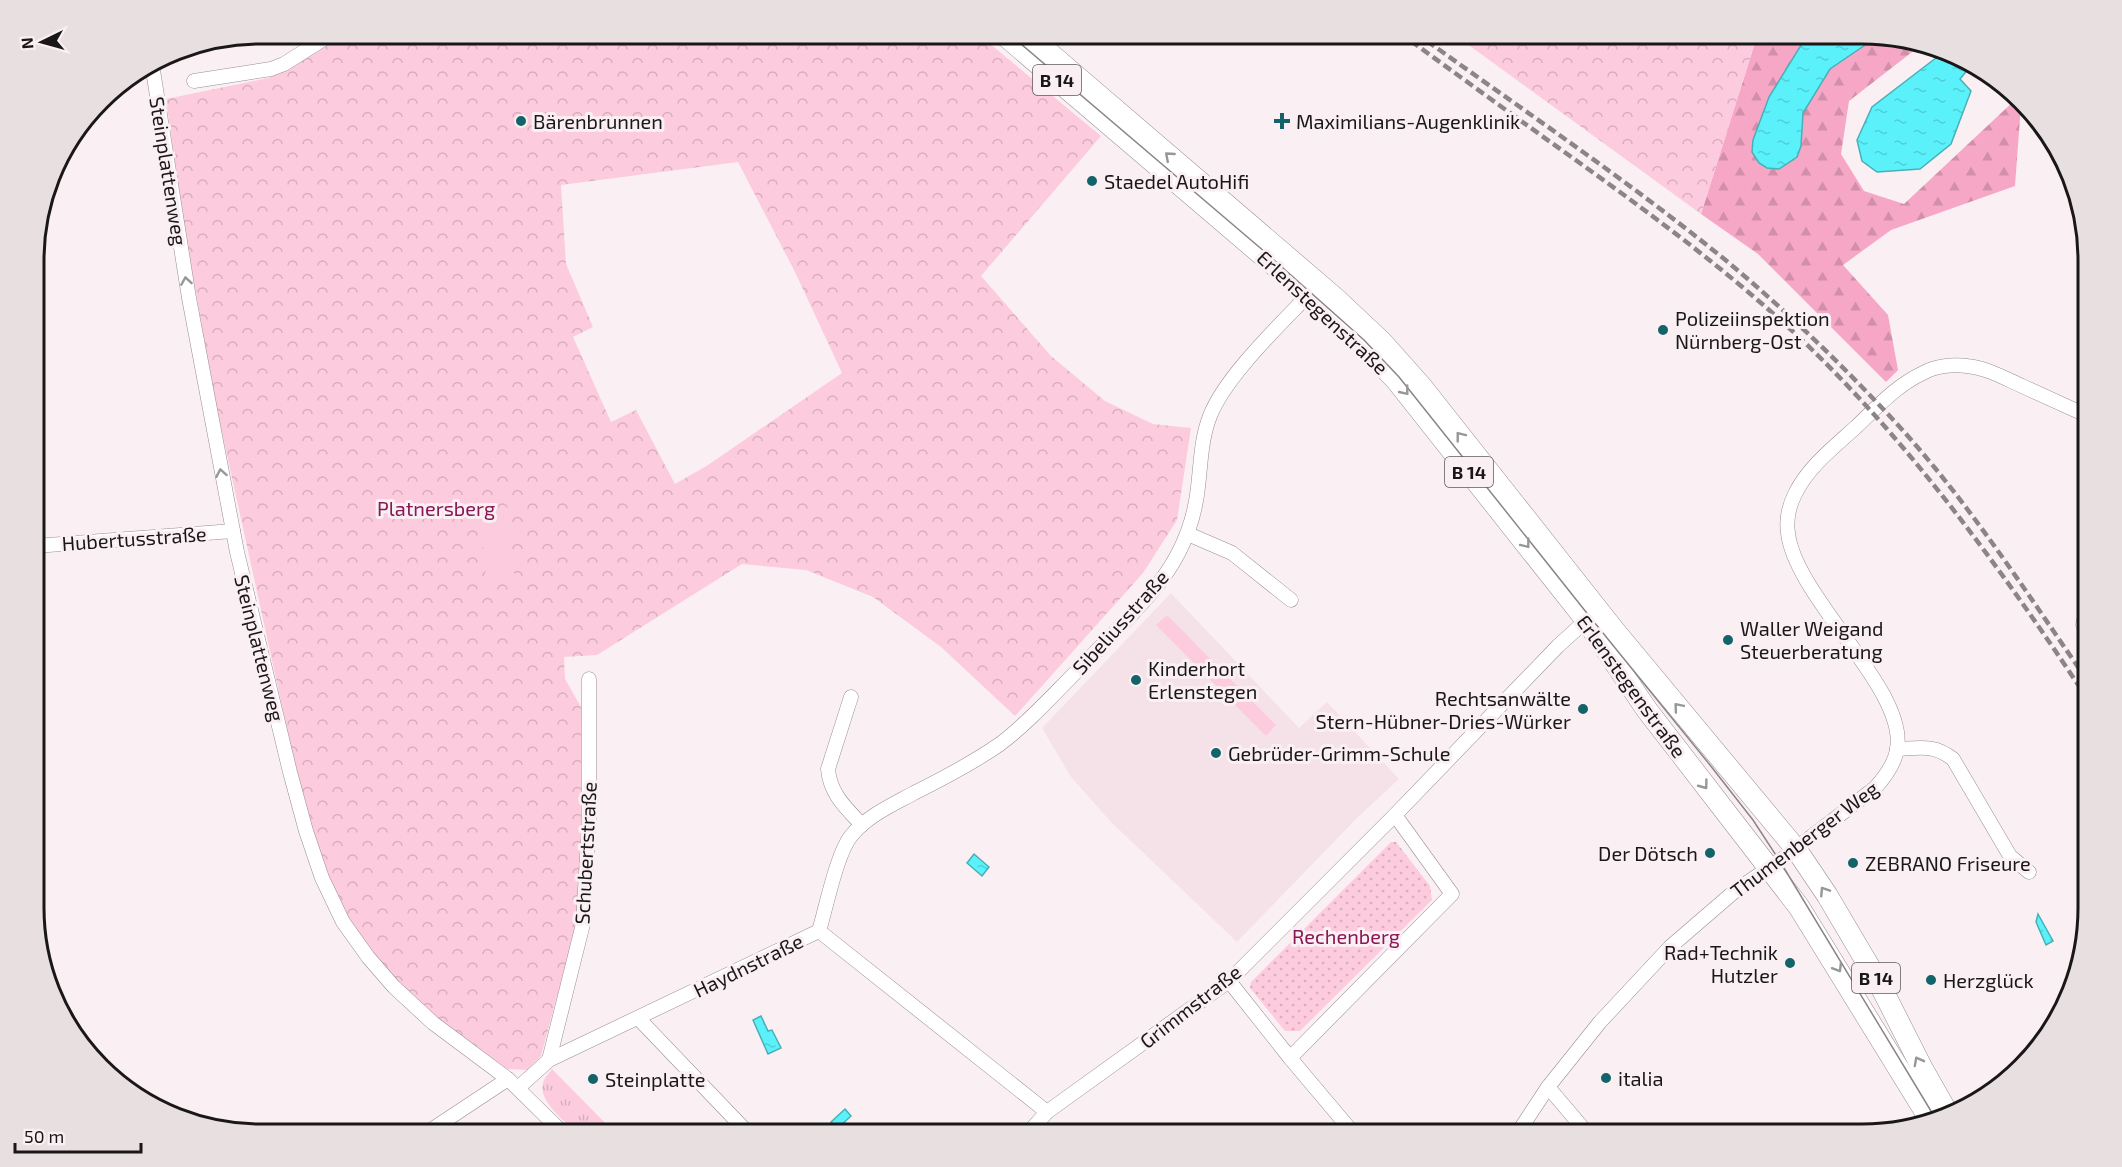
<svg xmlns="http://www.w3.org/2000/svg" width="2122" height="1167" viewBox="0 0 2122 1167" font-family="'Exo 2',sans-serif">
	<defs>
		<pattern id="grass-tufts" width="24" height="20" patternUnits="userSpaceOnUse" patternTransform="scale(1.5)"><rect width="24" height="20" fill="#fdcbde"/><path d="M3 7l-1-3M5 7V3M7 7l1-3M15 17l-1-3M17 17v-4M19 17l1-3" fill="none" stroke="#d8aebe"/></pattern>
		<pattern id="forest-firs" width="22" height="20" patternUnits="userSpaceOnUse" patternTransform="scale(1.5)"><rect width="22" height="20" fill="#f6a7c6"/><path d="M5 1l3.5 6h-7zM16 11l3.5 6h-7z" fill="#d28fa9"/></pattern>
		<pattern id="park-crowns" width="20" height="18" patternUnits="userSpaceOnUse" patternTransform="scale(1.5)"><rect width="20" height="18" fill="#fdcbde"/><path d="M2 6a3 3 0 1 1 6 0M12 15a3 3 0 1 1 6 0" fill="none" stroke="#d8aebe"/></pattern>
		<pattern id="garden-dots" width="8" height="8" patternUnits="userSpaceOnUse" patternTransform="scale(1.5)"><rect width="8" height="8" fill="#fdcbde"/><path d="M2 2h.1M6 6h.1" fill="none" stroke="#d8aebe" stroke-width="1.8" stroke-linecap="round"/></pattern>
		<pattern id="water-ripples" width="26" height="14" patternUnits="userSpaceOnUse" patternTransform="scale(1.5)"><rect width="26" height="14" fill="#5bf1fa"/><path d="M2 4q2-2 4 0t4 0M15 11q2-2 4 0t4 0" fill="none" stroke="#4fced6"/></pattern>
	</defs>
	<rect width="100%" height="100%" fill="#faf0f3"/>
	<polygon fill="#f5e2e9" points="1171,593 1299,728 1327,702 1399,779 1357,818 1237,942 1111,822 1071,777 1042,728"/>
	<path fill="url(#grass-tufts)" d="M552 1069 616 1134H577C565 1121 535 1099 544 1080 546 1076 550 1072 552 1069Z"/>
	<polygon fill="url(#forest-firs)" points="1758,33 1863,33 1925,42 1849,101 1841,154 1864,191 1904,204 2015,100 2021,105 2015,186 1891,230 1843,265 1888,315 1898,370 1886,382 1758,254 1701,214"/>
	<g fill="url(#park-crowns)" fill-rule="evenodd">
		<path d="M347 33H977L1101 136 981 276 1051 356 1105 401 1153 424 1191 428 1177 520 1143 573 1015 716 941 647 873 597 806 570 742 564 597 655 564 657 565 679 581 707V864L577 922 541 1056 527 1070 507 1069 427 1012 392 978 362 940 340 904 323 865 293 756 218 414 185 233 166 99 268 78 287 70ZM738 162 795 272 842 373 708 465 675 484 636 410 611 422 573 337 593 327 566 264 561 185Z"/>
		<polygon points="1452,33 1758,33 1701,214"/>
	</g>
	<polygon fill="url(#garden-dots)" points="1391,842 1396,842 1430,886 1432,900 1300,1031 1285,1031 1250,988 1251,982"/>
	<g fill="#fdcbde">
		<polygon points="507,507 515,583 487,585 479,510"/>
		<polygon points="1167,615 1276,725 1266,736 1156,625"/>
	</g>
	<g fill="url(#water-ripples)" stroke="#48b0b6" stroke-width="1.5">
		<polygon points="1811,33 1877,35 1871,41 1830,69 1803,113 1801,146 1797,157 1779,169 1767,168 1759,163 1752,152 1753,140 1769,97 1803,42"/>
		<polygon points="1945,51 1974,62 1960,79 1971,91 1951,144 1920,169 1877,172 1862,161 1857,140 1872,107"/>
		<polygon points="974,854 989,867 982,876 967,863"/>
		<polygon points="2038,914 2053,941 2046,945 2036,922"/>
		<polygon points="761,1016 768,1031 772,1030 781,1048 768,1054 753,1020"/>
		<polygon points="845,1109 851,1116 837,1129 831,1122"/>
	</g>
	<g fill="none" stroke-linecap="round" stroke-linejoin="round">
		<g stroke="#978e91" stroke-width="15">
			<g id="street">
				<polyline points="152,64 189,298 237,552 290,772 306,831 322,878 343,922 368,957 394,987 433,1023 508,1079 564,1134"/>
				<polyline points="194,81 271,69 284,64 333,33"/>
				<polyline points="1188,534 1232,553 1291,600"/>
				<polyline points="35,546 233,531"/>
				<polyline points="2089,598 2083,625 2089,633"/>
				<path d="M851 697 828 769C830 794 846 808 862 825"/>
				<path d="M1897 749C1921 748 1934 744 1953 759L2010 856 2029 872"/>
				<path d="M819 931C826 908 837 853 851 836 867 816 892 805 914 793 944 778 973 763 1000 744 1028 723 1052 696 1076 672 1101 646 1128 620 1151 593 1177 563 1194 526 1198 487 1201 462 1201 439 1210 416 1226 375 1283 322 1313 290"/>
				<polyline points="1229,981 1290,1058 1354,1134"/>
				<polyline points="638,1018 749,1134"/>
				<polyline points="1290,1058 1452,894 1395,815"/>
				<polyline points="549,1060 583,924 589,825 589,679"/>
				<polyline points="1548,1087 1588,1134"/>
				<polyline points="518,1088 549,1060 819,931 1047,1112"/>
				<polyline points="425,1134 508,1079"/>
				<polyline points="1027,1134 1047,1112 1229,981 1395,815 1558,646 1592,615"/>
				<path d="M1517 1134 1548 1087 1600 1022 1670 947 1735 891 1785 857 1875 788C1885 777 1895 764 1897 749 1908 690 1795 597 1788 533 1786 520 1789 506 1795 494 1808 467 1834 447 1856 427 1877 407 1897 385 1923 373 1935 366 1953 364 1967 366 1987 368 2004 378 2022 386 2044 396 2066 406 2088 416"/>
			</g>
		</g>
		<g stroke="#978e91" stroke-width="22">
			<g id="primary">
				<polyline points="1002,33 1309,295 1358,340 1396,380 1586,620 1647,710 1799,907 1929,1118"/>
				<polyline points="1026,33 1334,297 1382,342 1422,387 1614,630 1796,849 1827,895 1879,983 1922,1068 1947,1112"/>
			</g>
		</g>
		<use href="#street" stroke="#fff" stroke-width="14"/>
		<use href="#primary" stroke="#fff" stroke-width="21"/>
		<polyline stroke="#8c8587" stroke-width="1.5" points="1008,33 1265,252 1364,340 1399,377 1590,617 1710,765 1753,820 1781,863 1934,1116"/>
		<g stroke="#8c8587" stroke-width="4.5" stroke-dasharray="9 4.5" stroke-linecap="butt">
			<path d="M1400 33C1459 76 1518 119 1577 161 1655 217 1732 274 1802 340 1913 446 2004 573 2089 701"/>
			<path d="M1416 33C1521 109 1629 181 1729 263 1784 309 1835 358 1884 410 1963 493 2024 589 2089 683"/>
		</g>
	</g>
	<defs><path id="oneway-chevron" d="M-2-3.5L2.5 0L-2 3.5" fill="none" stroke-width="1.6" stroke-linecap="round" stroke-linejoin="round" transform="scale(1.5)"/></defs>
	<g stroke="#989797">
		<use href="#oneway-chevron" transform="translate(1169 156) rotate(-139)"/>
		<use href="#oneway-chevron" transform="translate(186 281) rotate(-99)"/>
		<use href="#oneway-chevron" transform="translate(1405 391) rotate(51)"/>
		<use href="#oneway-chevron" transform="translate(1460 436) rotate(-128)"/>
		<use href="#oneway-chevron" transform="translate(221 473) rotate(-100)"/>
		<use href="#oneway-chevron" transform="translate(1526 544) rotate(52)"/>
		<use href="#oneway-chevron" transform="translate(1678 707) rotate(-130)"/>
		<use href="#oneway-chevron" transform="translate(1704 785) rotate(53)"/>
		<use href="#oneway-chevron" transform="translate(1824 891) rotate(-123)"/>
		<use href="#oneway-chevron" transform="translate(1838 968) rotate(59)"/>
		<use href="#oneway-chevron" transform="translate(1918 1061) rotate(-118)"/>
	</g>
	<g fill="#146368" stroke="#faf0f3" stroke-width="2">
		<circle cx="521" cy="121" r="6"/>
		<path d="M1279 112h6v6h6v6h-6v6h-6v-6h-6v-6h6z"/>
		<circle cx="1092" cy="181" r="6"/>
		<circle cx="1663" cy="330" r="6"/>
		<circle cx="1728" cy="640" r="6"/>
		<circle cx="1136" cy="680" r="6"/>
		<circle cx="1583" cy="709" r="6"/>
		<circle cx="1216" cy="753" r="6"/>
		<circle cx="1710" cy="853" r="6"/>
		<circle cx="1853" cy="863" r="6"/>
		<circle cx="1790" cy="963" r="6"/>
		<circle cx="1931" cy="980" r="6"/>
		<circle cx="1606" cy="1078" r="6"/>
		<circle cx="593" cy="1079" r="6"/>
	</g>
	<g text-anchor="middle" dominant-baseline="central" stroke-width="6" stroke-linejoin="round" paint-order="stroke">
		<g fill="#faf0f3" stroke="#5d585a" stroke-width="1.5">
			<rect x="1033" y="65" width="48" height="30" rx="4.5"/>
			<rect x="1445" y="457" width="48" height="30" rx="4.5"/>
			<rect x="1852" y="963" width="48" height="30" rx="4.5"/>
		</g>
		<g font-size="18" font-weight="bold" fill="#1a1718">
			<text x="1057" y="80">B 14</text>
			<text x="1469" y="472">B 14</text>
			<text x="1876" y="978">B 14</text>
		</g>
		<g font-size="20" fill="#1a1718" stroke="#faf0f3" text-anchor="start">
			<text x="533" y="121">Bärenbrunnen</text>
			<text x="1296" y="121">Maximilians-Augenklinik</text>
			<text x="1104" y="181">Staedel AutoHifi</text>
			<text x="1675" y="318">Polizeiinspektion<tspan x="1675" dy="23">Nürnberg-Ost</tspan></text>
			<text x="1740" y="628">Waller Weigand<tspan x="1740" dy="23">Steuerberatung</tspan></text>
			<text x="1148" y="668">Kinderhort<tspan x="1148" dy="23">Erlenstegen</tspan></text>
			<text x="1571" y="698" text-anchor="end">Rechtsanwälte<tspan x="1571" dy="23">Stern-Hübner-Dries-Würker</tspan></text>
			<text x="1228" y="753">Gebrüder-Grimm-Schule</text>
			<text x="1698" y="853" text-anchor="end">Der Dötsch</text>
			<text x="1865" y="863">ZEBRANO Friseure</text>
			<text x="1778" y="952" text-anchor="end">Rad+Technik<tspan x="1778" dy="23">Hutzler</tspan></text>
			<text x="1943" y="980">Herzglück</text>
			<text x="1618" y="1078">italia</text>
			<text x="605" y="1079">Steinplatte</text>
		</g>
		<g font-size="20" fill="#1a1718" stroke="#faf0f3">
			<text transform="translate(169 171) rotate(81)">Steinplattenweg</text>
			<text transform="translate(1323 312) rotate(43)">Erlenstegenstraße</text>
			<text transform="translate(134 538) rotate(-4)">Hubertusstraße</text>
			<text transform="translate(1120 622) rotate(-48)">Sibeliusstraße</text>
			<text transform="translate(260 648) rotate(76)">Steinplattenweg</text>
			<text transform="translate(1632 686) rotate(54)">Erlenstegenstraße</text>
			<text transform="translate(1804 839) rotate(-37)">Thumenberger Weg</text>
			<text transform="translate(585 853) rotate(-87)">Schubertstraße</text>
			<text transform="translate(748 965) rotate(-26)">Haydnstraße</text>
			<text transform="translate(1190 1006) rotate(-38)">Grimmstraße</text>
		</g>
		<g font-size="20" fill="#881753" stroke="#faf0f3">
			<text x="436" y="508">Platnersberg</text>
			<text x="1346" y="936">Rechenberg</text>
		</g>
	</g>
	<path d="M0 0H2122V1167H0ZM260 44H1862A216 216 0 0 1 2078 260V908A216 216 0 0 1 1862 1124H260A216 216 0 0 1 44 908V260A216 216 0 0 1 260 44Z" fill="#e8dfe1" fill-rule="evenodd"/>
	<path fill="none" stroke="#1a1718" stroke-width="3" d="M260 44H1862A216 216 0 0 1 2078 260V908A216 216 0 0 1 1862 1124H260A216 216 0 0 1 44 908V260A216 216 0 0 1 260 44Z"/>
	<g transform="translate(42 42) rotate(265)" stroke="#faf0f3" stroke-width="4.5" paint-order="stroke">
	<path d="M0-4.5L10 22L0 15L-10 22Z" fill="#1a1718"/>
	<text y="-9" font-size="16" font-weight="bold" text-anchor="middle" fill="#1a1718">N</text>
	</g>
	<path d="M15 1143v9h126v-9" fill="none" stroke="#1a1718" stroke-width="3"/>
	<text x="24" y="1143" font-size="18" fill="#1a1718" stroke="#faf0f3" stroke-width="4.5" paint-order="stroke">50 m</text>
</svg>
